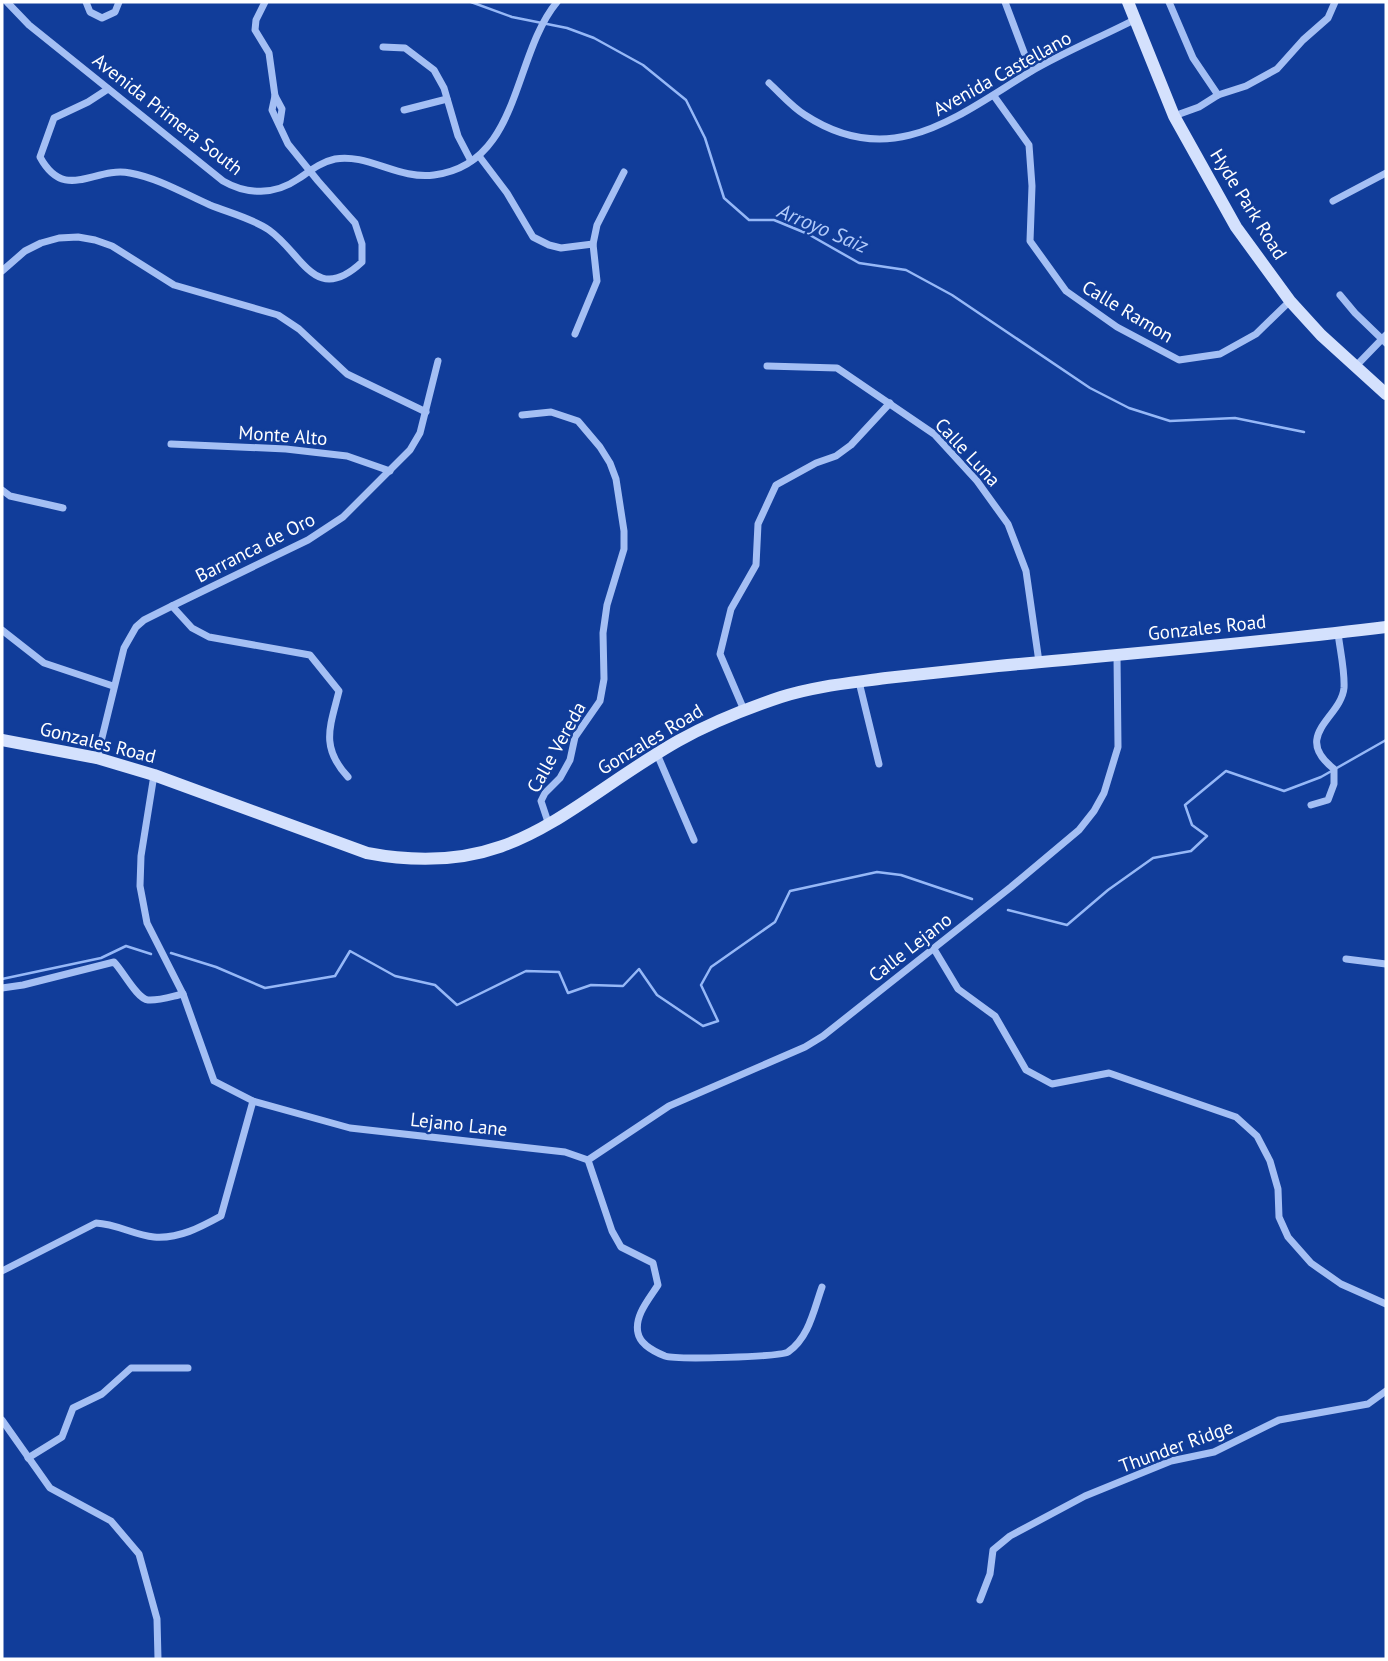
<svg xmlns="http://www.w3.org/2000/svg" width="1388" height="1661" viewBox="0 0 1388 1661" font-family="'PT Sans',sans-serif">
	<rect width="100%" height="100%" fill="#113d9a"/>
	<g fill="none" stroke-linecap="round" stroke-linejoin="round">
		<g stroke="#96b8f7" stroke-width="2.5">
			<polyline points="471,2 512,17 567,28 594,38 643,65 686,100 705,138 724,198 749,220 774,220 808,234 859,263 906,270 952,295 1090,388 1129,408 1170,421 1235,418 1304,432"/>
			<polyline points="1008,910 1067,925 1108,890 1153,858 1191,851 1207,836 1192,825 1185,805 1226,771 1284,791 1321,777 1386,740"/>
			<polyline points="171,953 216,967 265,988 335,976 350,951 395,976 435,985 457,1005 526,971 559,972 568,993 591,985 623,986 639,969 657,995 703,1026 718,1021 701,985 711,967 775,922 790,891 877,872 901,875 972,899"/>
			<polyline points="2,979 101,958 126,946 151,954"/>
		</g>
		<g stroke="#a4bff4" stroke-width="7">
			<path d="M7 2 29 25 223 181C247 195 275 195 298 179 310 171 321 162 335 159 367 153 399 180 434 175 521 164 512 56 557 2"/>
			<polyline points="86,2 90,12 102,18 115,12 119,2"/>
			<polyline points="265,2 256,20 255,30 269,53 275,96 282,109 280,122"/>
			<polyline points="1005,2 1031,71"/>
			<polyline points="1169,2 1193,58 1218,95"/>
			<polyline points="383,47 405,48 434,70 444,88 458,136 471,161"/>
			<path d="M769 83C781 94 792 107 805 115 892 172 957 116 1030 72 1064 52 1101 37 1136 19"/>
			<path d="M108 89 88 102 54 118 40 157C65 203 94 166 130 173 158 178 185 194 210 205 227 212 254 219 269 230 303 254 315 306 362 262V244L355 223 318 181 288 144 272 110 275 96"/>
			<polyline points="994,96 1029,145 1032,186 1030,241 1066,291 1117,327 1179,360 1220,354 1256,334 1290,301"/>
			<polyline points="404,110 447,99"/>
			<polyline points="1174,116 1199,107 1218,95 1246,86 1277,69 1303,40 1328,18 1335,2"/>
			<polyline points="479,156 507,193 533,237 549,245 561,248 593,244"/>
			<polyline points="1333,201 1386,173"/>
			<polyline points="2,271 25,251 41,243 59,238 78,237 95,240 112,246 174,285 278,315 299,329 347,374 426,412"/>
			<polyline points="1340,295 1355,313 1386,343"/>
			<polyline points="575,334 597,281 593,244 597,225 624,172"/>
			<polyline points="767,366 837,368 934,434 977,481 1008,524 1026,571 1039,662"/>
			<polyline points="1355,367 1386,335"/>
			<polyline points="522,415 551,412 578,421 600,447 610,463 616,479 624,531 624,549 607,605 603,633 604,679 600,701 575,737 570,760 560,778 545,793 541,801 549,825"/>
			<polyline points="171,444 286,449 347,456 390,471"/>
			<polyline points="2,490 10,496 63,508"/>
			<path d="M172 606 192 628 209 637 310 655 339 691C330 727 320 747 348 777"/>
			<polyline points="2,630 44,663 113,686"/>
			<polyline points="859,682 879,764"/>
			<polyline points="744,710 720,654 731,609 756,565 758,524 776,485 816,463 836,456 851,445 890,403"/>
			<polyline points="657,754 694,840"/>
			<polyline points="97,758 124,648 136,627 144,620 172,606 308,540 343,517 410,450 420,433 438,361"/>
			<path d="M154 775 141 856 140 886 147 923 183 994 214 1081 253 1101 350 1128 565 1152 588 1160 612 1231 621 1247 653 1263 658 1285C649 1299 634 1316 638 1333 640 1344 655 1352 665 1356 676 1360 779 1357 788 1352 809 1338 814 1309 822 1287"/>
			<path d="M1311 805 1328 800 1334 784V769C1291 735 1341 718 1344 688 1345 671 1340 650 1338 633"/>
			<polyline points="934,949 958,989 995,1016 1026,1070 1052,1084 1109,1073 1236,1117 1257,1136 1270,1161 1278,1189 1279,1217 1288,1237 1311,1263 1341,1284 1386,1304"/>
			<polyline points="1346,959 1386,964"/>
			<path d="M2 988 23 985 114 962C123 971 137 999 148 1000 159 1001 173 996 183 994"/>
			<polyline points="588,1160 669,1106 805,1047 823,1036 1011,887 1079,830 1094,811 1104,793 1118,747 1117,656"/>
			<path d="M2 1271 96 1223C117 1224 134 1235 154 1237 179 1239 201 1227 221 1216L253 1101"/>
			<polyline points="2,1420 50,1488 111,1521 139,1554 157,1619 158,1659"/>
			<polyline points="28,1458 62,1437 73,1408 102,1394 131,1368 188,1368"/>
			<polyline points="980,1600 990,1574 993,1550 1010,1536 1085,1496 1171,1461 1214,1452 1279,1420 1368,1404 1386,1391"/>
		</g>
		<g stroke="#d4e1fd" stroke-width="12">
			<polyline points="1128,2 1174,116 1236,227 1290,301 1321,335 1386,394"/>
			<path d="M2 740 97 758 154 775 367 853C513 881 564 806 678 741 710 723 745 709 781 697 815 686 851 683 886 678 923 674 960 670 998 666 1127 654 1257 643 1386 627"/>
		</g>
	</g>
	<g text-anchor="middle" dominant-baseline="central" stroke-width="5" stroke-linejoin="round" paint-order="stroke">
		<g font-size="19" fill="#fff" stroke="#113d9a">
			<text transform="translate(1002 73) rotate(-29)">Avenida Castellano</text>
			<text transform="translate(168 114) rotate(38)">Avenida Primera South</text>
			<text transform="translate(1249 204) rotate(58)">Hyde Park Road</text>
			<text transform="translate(1128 311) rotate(31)">Calle Ramon</text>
			<text transform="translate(283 435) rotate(4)">Monte Alto</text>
			<text transform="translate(968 452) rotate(47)">Calle Luna</text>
			<text transform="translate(255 547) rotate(-27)">Barranca de Oro</text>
			<text transform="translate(1207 627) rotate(-6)">Gonzales Road</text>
			<text transform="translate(650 739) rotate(-31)">Gonzales Road</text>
			<text transform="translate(98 742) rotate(14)">Gonzales Road</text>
			<text transform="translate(556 747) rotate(-61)">Calle Vereda</text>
			<text transform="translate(910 947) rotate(-38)">Calle Lejano</text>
			<text transform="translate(459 1124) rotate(6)">Lejano Lane</text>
			<text transform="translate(1176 1446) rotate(-20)">Thunder Ridge</text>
		</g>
		<g font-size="21" font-style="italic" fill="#b1cafa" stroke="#113d9a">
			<text transform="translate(823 228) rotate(23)">Arroyo Saiz</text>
		</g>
	</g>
	<rect width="1388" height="1661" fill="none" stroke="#ffffff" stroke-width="7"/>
</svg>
